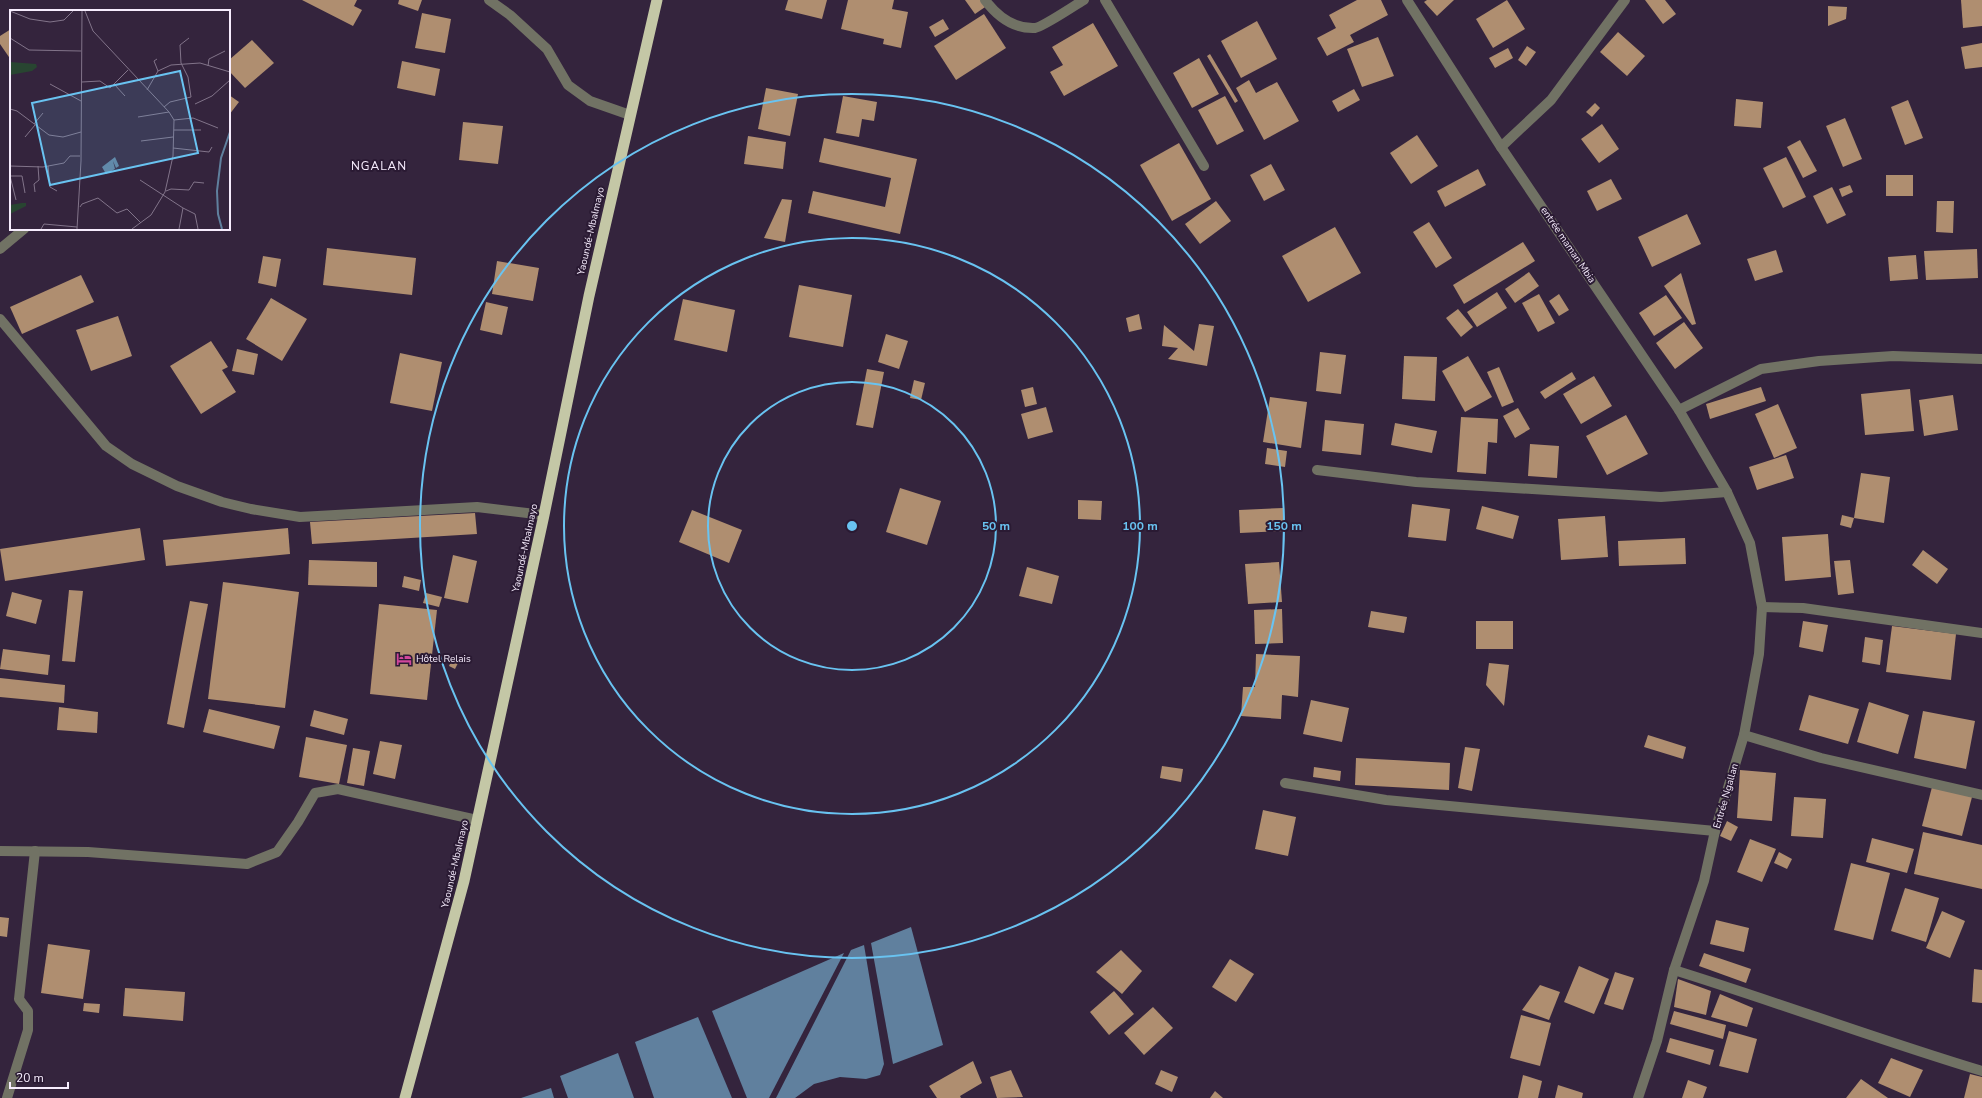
<svg xmlns="http://www.w3.org/2000/svg" width="1982" height="1098" viewBox="0 0 1982 1098" font-family="'Nunito Sans',sans-serif">
	<rect width="100%" height="100%" fill="#34243d"/>
	<g fill="#60809e">
		<polygon points="911,927 943,1045 893,1064 871,943"/>
		<polygon points="864,945 884,1064 880,1075 866,1079 840,1077 814,1084 795,1098 776,1098 851,950"/>
		<polygon points="844,953 769,1098 747,1098 712,1011"/>
		<polygon points="698,1017 732,1098 654,1098 635,1042"/>
		<polygon points="618,1053 634,1098 568,1098 560,1076"/>
		<polygon points="551,1088 554,1098 521,1098"/>
	</g>
	<g fill="#af8e70">
		<polygon points="302,0 357,0 354,6 362,10 353,26"/>
		<polygon points="399,0 422,0 418,11 398,4"/>
		<polygon points="788,0 827,0 822,19 785,10"/>
		<polygon points="848,0 894,0 892,9 908,12 901,48 883,44 884,39 841,29"/>
		<polygon points="965,0 985,0 988,5 975,14"/>
		<polygon points="1357,0 1381,0 1388,15 1350,35 1354,42 1327,56 1317,38 1336,28 1329,15"/>
		<polygon points="1427,0 1454,0 1437,16 1424,2"/>
		<polygon points="1507,0 1525,29 1493,48 1476,19"/>
		<polygon points="1645,0 1665,0 1676,14 1663,24"/>
		<polygon points="1961,0 1982,0 1982,26 1963,28"/>
		<polygon points="1828,6 1847,7 1846,19 1828,26"/>
		<polygon points="422,13 451,19 445,53 415,48"/>
		<polygon points="984,14 1006,48 956,80 934,46"/>
		<polygon points="943,19 949,29 935,37 929,27"/>
		<polygon points="1257,21 1277,59 1241,78 1221,41"/>
		<polygon points="1093,23 1118,66 1064,96 1050,72 1063,65 1052,47"/>
		<polygon points="11,29 11,60 0,44 0,36"/>
		<polygon points="1618,32 1645,56 1627,76 1600,52"/>
		<polygon points="1378,37 1394,76 1362,87 1347,49"/>
		<polygon points="252,40 274,63 245,88 229,71 229,60"/>
		<polygon points="1982,43 1982,67 1965,69 1961,47"/>
		<polygon points="1527,46 1536,52 1526,66 1518,60"/>
		<polygon points="1508,48 1513,58 1495,68 1489,58"/>
		<polygon points="1210,54 1238,101 1235,103 1207,56"/>
		<polygon points="1199,58 1219,94 1192,108 1173,73"/>
		<polygon points="402,61 440,69 435,96 397,88"/>
		<polygon points="1249,80 1256,93 1277,82 1299,121 1264,140 1236,88"/>
		<polygon points="766,88 798,94 790,136 758,129"/>
		<polygon points="1354,89 1360,100 1338,112 1332,101"/>
		<polygon points="229,95 239,102 229,115"/>
		<polygon points="843,96 877,102 874,121 862,119 859,137 836,133"/>
		<polygon points="1225,96 1244,131 1217,145 1198,110"/>
		<polygon points="1736,99 1763,102 1761,128 1734,126"/>
		<polygon points="1908,100 1923,138 1905,145 1891,107"/>
		<polygon points="1595,103 1600,108 1592,117 1586,112"/>
		<polygon points="1845,118 1862,159 1843,167 1826,126"/>
		<polygon points="463,122 503,126 498,164 459,160"/>
		<polygon points="1602,124 1619,149 1599,163 1581,139"/>
		<polygon points="1417,135 1438,166 1411,184 1390,153"/>
		<polygon points="748,136 786,142 783,169 744,164"/>
		<polygon points="824,138 917,159 900,234 808,213 813,191 885,207 891,178 819,162"/>
		<polygon points="1800,140 1817,171 1803,178 1787,147"/>
		<polygon points="1179,143 1211,199 1172,221 1140,165"/>
		<polygon points="1786,157 1806,197 1783,208 1763,168"/>
		<polygon points="1271,164 1285,190 1264,201 1250,175"/>
		<polygon points="1478,169 1486,185 1445,207 1437,191"/>
		<rect x="1886" y="175" width="27" height="21"/>
		<polygon points="1611,179 1622,199 1597,211 1587,191"/>
		<polygon points="1850,185 1853,192 1842,197 1839,189"/>
		<polygon points="1832,187 1846,215 1827,224 1813,196"/>
		<polygon points="782,199 792,200 785,242 764,238"/>
		<polygon points="1216,201 1231,221 1200,244 1185,224"/>
		<polygon points="1937,201 1954,201 1953,233 1936,232"/>
		<polygon points="1687,214 1701,244 1652,267 1638,237"/>
		<polygon points="1429,222 1452,258 1436,268 1413,232"/>
		<polygon points="1335,227 1361,273 1308,302 1282,256"/>
		<polygon points="1523,242 1535,261 1464,304 1453,285"/>
		<polygon points="327,248 416,258 412,295 323,285"/>
		<polygon points="1977,249 1978,278 1926,280 1924,251"/>
		<polygon points="1776,250 1783,272 1755,281 1747,259"/>
		<polygon points="1916,255 1918,279 1890,281 1888,257"/>
		<polygon points="263,256 281,259 276,287 258,283"/>
		<polygon points="497,261 539,268 533,301 492,294"/>
		<polygon points="1529,272 1539,286 1515,303 1505,289"/>
		<polygon points="1681,273 1696,324 1692,325 1664,286"/>
		<polygon points="81,275 94,302 22,334 10,307"/>
		<polygon points="799,285 852,295 843,347 789,337"/>
		<polygon points="1497,292 1507,308 1477,327 1467,312"/>
		<polygon points="1539,294 1555,323 1538,332 1522,303"/>
		<polygon points="1559,294 1569,310 1559,316 1549,301"/>
		<polygon points="1666,295 1682,318 1654,336 1639,313"/>
		<polygon points="271,298 307,319 282,361 246,339"/>
		<polygon points="683,299 735,310 727,352 674,340"/>
		<polygon points="486,302 508,307 502,335 480,330"/>
		<polygon points="1458,309 1473,327 1461,337 1446,318"/>
		<polygon points="1139,314 1142,329 1129,332 1126,318"/>
		<polygon points="118,316 132,356 91,371 76,330"/>
		<polygon points="1684,322 1703,348 1675,369 1656,343"/>
		<polygon points="1199,324 1214,326 1207,366 1168,359 1178,348 1162,346 1164,325 1194,351"/>
		<polygon points="886,334 908,341 899,369 878,362"/>
		<polygon points="211,341 228,367 222,370 236,392 201,414 170,366"/>
		<polygon points="237,349 258,354 254,375 232,371"/>
		<polygon points="1320,352 1346,355 1341,394 1316,391"/>
		<polygon points="400,353 442,362 432,411 390,403"/>
		<polygon points="1404,356 1437,357 1435,401 1402,399"/>
		<polygon points="1468,356 1492,397 1465,412 1442,371"/>
		<polygon points="1499,367 1514,402 1502,407 1487,372"/>
		<polygon points="867,369 884,372 873,428 856,425"/>
		<polygon points="1572,372 1576,379 1545,399 1540,392"/>
		<polygon points="1594,376 1612,406 1581,424 1563,394"/>
		<polygon points="914,380 925,383 921,400 910,398"/>
		<polygon points="1033,387 1037,404 1025,407 1021,390"/>
		<polygon points="1761,387 1766,401 1710,419 1706,404"/>
		<polygon points="1910,389 1914,431 1865,435 1861,394"/>
		<polygon points="1953,395 1958,430 1924,436 1919,400"/>
		<polygon points="1270,397 1307,402 1301,448 1263,442"/>
		<polygon points="1778,404 1797,448 1774,458 1755,414"/>
		<polygon points="1046,407 1053,432 1028,439 1021,414"/>
		<polygon points="1518,408 1530,429 1515,438 1503,416"/>
		<polygon points="1626,415 1648,454 1607,475 1586,436"/>
		<polygon points="1461,417 1498,419 1497,443 1488,442 1486,474 1457,472"/>
		<polygon points="1325,420 1364,424 1361,455 1322,451"/>
		<polygon points="1395,423 1437,431 1432,453 1391,445"/>
		<polygon points="1530,444 1559,446 1557,478 1528,476"/>
		<polygon points="1267,448 1287,451 1285,467 1265,464"/>
		<polygon points="1786,455 1794,478 1757,490 1749,467"/>
		<polygon points="1861,473 1890,477 1884,523 1854,518"/>
		<polygon points="900,488 941,501 927,545 886,532"/>
		<polygon points="1078,500 1102,501 1101,520 1078,519"/>
		<polygon points="1412,504 1450,509 1446,541 1408,537"/>
		<polygon points="1482,506 1519,516 1513,539 1476,529"/>
		<polygon points="1283,508 1284,531 1240,533 1239,510"/>
		<polygon points="692,510 742,530 729,563 679,542"/>
		<polygon points="475,513 477,534 312,544 310,522"/>
		<polygon points="1842,515 1854,518 1851,528 1840,525"/>
		<polygon points="1605,516 1608,557 1561,560 1558,519"/>
		<polygon points="140,528 145,560 5,581 0,549"/>
		<polygon points="288,528 290,554 166,566 163,540"/>
		<polygon points="1828,534 1831,577 1785,581 1782,537"/>
		<polygon points="1685,538 1686,564 1619,566 1618,541"/>
		<polygon points="1923,550 1948,569 1937,584 1912,565"/>
		<polygon points="453,555 477,561 468,603 444,598"/>
		<polygon points="309,560 377,562 377,587 308,585"/>
		<polygon points="1850,560 1854,593 1838,595 1834,561"/>
		<polygon points="1279,562 1282,602 1248,604 1245,564"/>
		<polygon points="1027,567 1059,576 1052,604 1019,596"/>
		<polygon points="404,576 421,580 419,591 402,587"/>
		<polygon points="223,582 299,592 285,708 208,699"/>
		<polygon points="69,590 83,591 75,662 62,661"/>
		<polygon points="12,592 42,600 36,624 6,616"/>
		<polygon points="426,593 442,597 439,607 423,603"/>
		<polygon points="190,601 208,604 184,728 167,724"/>
		<polygon points="379,604 437,610 427,700 370,694"/>
		<polygon points="1282,609 1283,643 1255,644 1254,610"/>
		<polygon points="1371,611 1407,617 1404,633 1368,627"/>
		<rect x="1476" y="621" width="37" height="28"/>
		<polygon points="1803,621 1828,625 1823,652 1799,647"/>
		<polygon points="1892,626 1956,634 1951,680 1886,672"/>
		<polygon points="1865,637 1883,640 1880,665 1862,662"/>
		<polygon points="3,649 50,655 48,675 0,669"/>
		<polygon points="1256,654 1300,656 1298,697 1282,695 1281,719 1241,716 1243,687 1255,687"/>
		<polygon points="453,657 459,661 455,669 449,666"/>
		<polygon points="1489,663 1509,665 1504,706 1486,685"/>
		<polygon points="0,678 65,685 64,703 0,697"/>
		<polygon points="1809,695 1859,709 1848,744 1799,730"/>
		<polygon points="1311,700 1349,708 1342,742 1303,734"/>
		<polygon points="1869,702 1909,715 1898,754 1857,742"/>
		<polygon points="59,707 98,712 97,733 57,730"/>
		<polygon points="209,709 280,726 274,749 203,732"/>
		<polygon points="314,710 348,719 344,735 310,726"/>
		<polygon points="1923,711 1975,721 1966,769 1914,758"/>
		<polygon points="1648,735 1686,747 1683,759 1644,747"/>
		<polygon points="306,737 347,745 339,784 299,777"/>
		<polygon points="380,741 402,745 395,779 373,774"/>
		<polygon points="1465,747 1480,749 1472,791 1458,788"/>
		<polygon points="353,748 370,751 364,786 347,783"/>
		<polygon points="1356,758 1450,763 1449,790 1355,785"/>
		<polygon points="1162,766 1183,769 1181,782 1160,778"/>
		<polygon points="1314,767 1341,771 1340,781 1313,777"/>
		<polygon points="1740,770 1776,773 1772,821 1737,818"/>
		<polygon points="1932,787 1972,797 1962,836 1922,826"/>
		<polygon points="1794,797 1826,799 1823,838 1791,836"/>
		<polygon points="1263,810 1296,817 1288,856 1255,849"/>
		<polygon points="1727,821 1738,827 1731,841 1720,836"/>
		<polygon points="1923,832 1982,845 1982,889 1914,874"/>
		<polygon points="1872,838 1914,849 1907,873 1866,862"/>
		<polygon points="1750,839 1776,849 1762,882 1737,872"/>
		<polygon points="1779,852 1792,859 1787,869 1774,863"/>
		<polygon points="1851,863 1890,873 1873,940 1834,930"/>
		<polygon points="1905,888 1939,898 1926,942 1891,931"/>
		<polygon points="1942,911 1965,921 1950,958 1926,948"/>
		<polygon points="0,917 9,918 7,937 0,936"/>
		<polygon points="1716,920 1749,928 1744,952 1710,944"/>
		<polygon points="48,944 90,950 83,999 41,993"/>
		<polygon points="1121,950 1142,971 1122,994 1096,972"/>
		<polygon points="1704,953 1751,969 1746,983 1699,966"/>
		<polygon points="1230,959 1254,974 1236,1002 1212,987"/>
		<polygon points="1579,966 1609,979 1594,1014 1564,1002"/>
		<polygon points="1974,969 1982,970 1982,1003 1972,1002"/>
		<polygon points="1615,972 1634,978 1623,1010 1604,1004"/>
		<polygon points="1678,979 1711,991 1706,1015 1674,1007"/>
		<polygon points="1540,985 1560,992 1549,1020 1522,1010"/>
		<polygon points="125,988 185,992 183,1021 123,1016"/>
		<polygon points="1114,991 1134,1014 1109,1035 1090,1012"/>
		<polygon points="1720,994 1753,1008 1747,1027 1711,1017"/>
		<polygon points="84,1003 100,1004 99,1013 83,1011"/>
		<polygon points="1153,1007 1173,1028 1144,1055 1124,1033"/>
		<polygon points="1674,1011 1726,1025 1723,1039 1670,1024"/>
		<polygon points="1521,1015 1551,1023 1540,1066 1510,1058"/>
		<polygon points="1729,1031 1757,1039 1748,1073 1719,1066"/>
		<polygon points="1670,1038 1714,1050 1710,1065 1666,1052"/>
		<polygon points="1891,1058 1923,1070 1910,1097 1878,1083"/>
		<polygon points="973,1061 982,1083 960,1096 961,1098 937,1098 929,1086"/>
		<polygon points="1011,1070 1023,1097 997,1098 990,1077"/>
		<polygon points="1161,1070 1178,1077 1172,1092 1155,1084"/>
		<polygon points="1970,1074 1982,1077 1982,1098 1964,1098"/>
		<polygon points="1523,1075 1542,1081 1538,1098 1518,1098"/>
		<polygon points="1861,1079 1888,1098 1846,1098"/>
		<polygon points="1688,1080 1707,1087 1703,1098 1682,1098"/>
		<polygon points="1558,1085 1583,1093 1582,1098 1555,1098"/>
		<polygon points="1215,1091 1223,1098 1210,1098"/>
	</g>
	<g fill="none" stroke-linecap="round" stroke-linejoin="round">
		<g stroke="#717264" stroke-width="10">
			<polyline points="489,0 510,15 547,49 568,85 590,101 630,115"/>
			<path d="M985 0C997 16 1014 29 1035 28 1043 27 1075 5 1084 0"/>
			<polyline points="1105,0 1204,166"/>
			<polyline points="1407,0 1501,147 1679,410 1727,492 1750,543 1762,607 1759,654 1744,735 1715,831 1704,881 1674,970 1657,1041 1638,1098"/>
			<polyline points="1501,147 1551,100 1625,0"/>
			<polyline points="0,249 24,229"/>
			<polyline points="0,319 106,446 132,464 177,486 222,502 251,509 300,517 477,507 544,515"/>
			<polyline points="1679,410 1761,369 1819,361 1893,356 1982,359"/>
			<polyline points="1317,470 1416,482 1661,497 1727,492"/>
			<polyline points="1762,607 1803,608 1982,633"/>
			<polyline points="1744,735 1821,758 1982,795"/>
			<polyline points="1285,783 1386,800 1715,831"/>
			<polyline points="0,851 88,852 247,864 277,852 298,822 315,793 338,789 477,820"/>
			<path d="M1674 970C1777 1002 1879 1040 1982 1071"/>
			<polyline points="7,1098 28,1030 28,1011 19,999 35,851"/>
		</g>
		<polyline stroke="#c4c7a6" stroke-width="11" points="405,1098 464,881 544,515 589,296 657,0"/>
	</g>
	<g fill="none" stroke="#69c3f1" stroke-width="2">
		<circle cx="852" cy="526" r="144"/>
		<circle cx="852" cy="526" r="288"/>
		<circle cx="852" cy="526" r="432"/>
	</g>
	<defs>
		<g id="hotel-bare" transform="scale(1.2)"><path d="M-6-4.5h1.5V1H6V5H4.5V3h-9V5H-6ZM-4 0a1.8 1.8 0 1 1 3.6 0ZM.5 0V-2.5h3Q6-2.5 6 0Z" fill="#d1479c" stroke="#2a1a33" stroke-width="2.5" paint-order="stroke"/></g>
	</defs>
	<g fill-rule="evenodd">
		<use href="#hotel-bare" x="404" y="659"/>
	</g>
	<g text-anchor="middle" dominant-baseline="central" stroke-width="4" stroke-linejoin="round" paint-order="stroke">
		<g font-size="10" fill="#f7edfe" stroke="#2a1a33">
			<text transform="translate(591 231) rotate(-77)">Yaoundé-Mbalmayo</text>
			<text transform="translate(1568 245) rotate(56)">entrée maman Mbia</text>
			<text transform="translate(525 548) rotate(-78)">Yaoundé-Mbalmayo</text>
			<text transform="translate(1726 796) rotate(-74)">Entrée Ngallan</text>
			<text transform="translate(455 864) rotate(-77)">Yaoundé-Mbalmayo</text>
		</g>
		<g font-size="10" fill="#f7edfe" stroke="#2a1a33" text-anchor="start">
			<text x="416" y="659">Hôtel Relais</text>
		</g>
		<g font-size="12" letter-spacing="1" fill="#f7edfe" stroke="#2a1a33">
			<text x="379" y="166">NGALAN</text>
		</g>
	</g>
	<g transform="translate(10 10)">
		<rect width="220" height="220" fill="#34243d"/>
		<path d="M0 52 26 54 27 57 22 61 0 65ZM12 193H16V196L0 204V195Z" fill="#284531"/>
		<path d="M105 147 109 156 106 158 103 151 105 159 96 164 92 157Z" fill="#60809e"/>
		<path fill="none" stroke="#60809e" stroke-width="2" d="M212 219 208 204 207 181 211 148 220 122"/>
		<path fill="none" stroke="#82748a" stroke-width="1" d="M0 1 20 9 40 12 54 10 63 1M75 1 83 21 159 102 164 110 163 146 155 182 141 205 122 219M0 28 19 40 71 41M147 49 144 51 148 61M198 56 199 49 215 41M72 72 90 71 100 78 118 60M40 74 71 91M104 74 115 86M137 80 148 61 161 55 190 53 220 62M185 94 202 86 220 70M154 97 160 92 181 87 178 67 171 53 170 35 179 28M0 99 7 101 39 125 53 127 71 122M128 107 159 102M164 110 183 108 208 118M24 114 33 103M164 120H191M15 127 25 115M131 131 163 127M163 138 199 142 202 137M0 156 33 157 54 153 60 146H70M38 156 40 177 47 181M130 170 173 198 169 219M156 181 161 179 179 180 184 172 194 173M25 182 24 174 29 170 28 156M6 190 0 166H12L15 183M70 197 72 194 88 188 107 203 117 199 131 213M173 198 185 204 188 219M31 219 34 214 67 217M67 219 71 151 72 1"/>
		<path fill="#69c3f1" fill-opacity="0.15" stroke="#69c3f1" stroke-width="2" d="M170 61 188 143 40 175 22 93Z"/>
		<rect width="220" height="220" fill="none" stroke="#f7edfe" stroke-width="2"/>
	</g>
	<circle cx="852" cy="526" r="6" fill="#69c3f1" stroke="#2a1a33" stroke-width="2"/>
	<g font-size="12" text-anchor="middle" font-weight="bold" fill="#69c3f1" stroke="#2a1a33" stroke-width="4" stroke-linejoin="round" paint-order="stroke">
		<text x="996" y="530">50 m</text>
		<text x="1140" y="530">100 m</text>
		<text x="1284" y="530">150 m</text>
	</g>
	<path d="M10 1082v6h58v-6" fill="none" stroke="#f7edfe" stroke-width="2"/>
	<text x="16" y="1082" font-size="12" fill="#f7edfe" stroke="#2a1a33" stroke-width="3" paint-order="stroke">20 m</text>
</svg>
